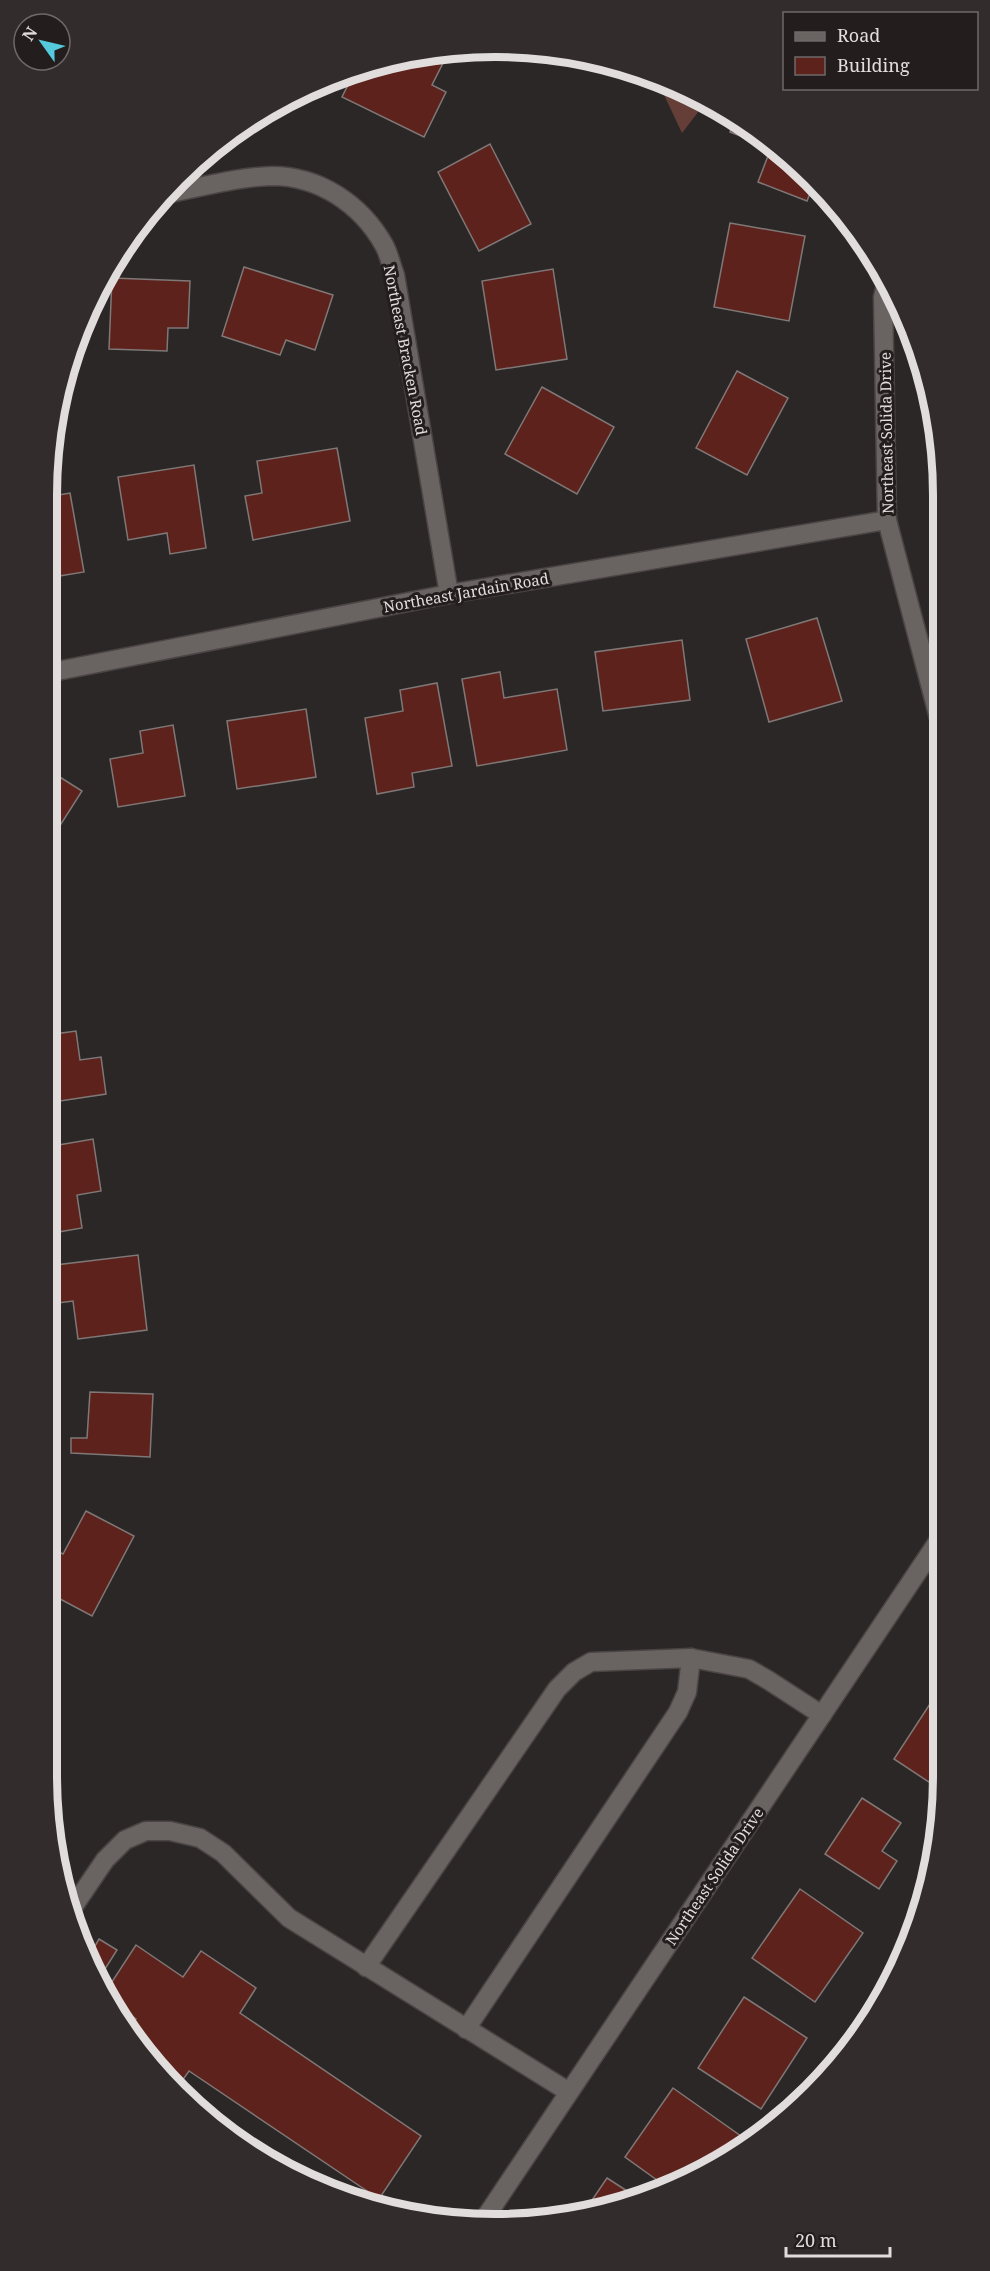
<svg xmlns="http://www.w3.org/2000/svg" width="990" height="2271" viewBox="0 0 990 2271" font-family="'Noto Serif',serif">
	<rect width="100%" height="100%" fill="#2c2727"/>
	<polygon fill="#653e38" points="656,78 705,103 682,133"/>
	<g fill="#5e221c" stroke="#7e7877" stroke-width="1.5">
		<polygon points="437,52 446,57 432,85 446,92 424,137 342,97 355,71 379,62"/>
		<polygon points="735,118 744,122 814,183 807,201 758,182 771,148 730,132"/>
		<polygon points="490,144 531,224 479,251 438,172"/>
		<polygon points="730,223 805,236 789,321 714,307"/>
		<polygon points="244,267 333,295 315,350 286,340 280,355 222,336"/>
		<polygon points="553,269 567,359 496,370 482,281"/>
		<polygon points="112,278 190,281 188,328 168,328 167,351 109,349"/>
		<polygon points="76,338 79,354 69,356 70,351"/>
		<polygon points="737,371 788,398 747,475 696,448"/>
		<polygon points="542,387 614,427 577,494 505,454"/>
		<polygon points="337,448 350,521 253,540 245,496 262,493 257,461"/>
		<polygon points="194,465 206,548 170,554 167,533 128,540 118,477"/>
		<polygon points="70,493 84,572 47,578 47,497"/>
		<polygon points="817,618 842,701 769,722 746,639"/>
		<polygon points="682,640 690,700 603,711 595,652"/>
		<polygon points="500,672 504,698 557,689 567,750 477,766 462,679"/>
		<polygon points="437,683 452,766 412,773 414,787 377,794 365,718 403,711 400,690"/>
		<polygon points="306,709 316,777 237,789 227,721"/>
		<polygon points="173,725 185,796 118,807 110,759 143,753 140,731"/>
		<polygon points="47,769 82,791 47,846"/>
		<polygon points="47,907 49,907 60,990 47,992"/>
		<polygon points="76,1031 80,1060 101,1057 106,1094 47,1103 47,1035"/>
		<polygon points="93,1139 101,1191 77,1195 82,1228 47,1234 47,1147"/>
		<polygon points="138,1255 147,1330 78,1339 73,1301 50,1304 47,1266"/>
		<polygon points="90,1392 153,1394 150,1457 71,1453 71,1438 87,1438"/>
		<polygon points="86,1511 134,1536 92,1616 47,1592 47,1546 63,1554"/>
		<polygon points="47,1642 55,1648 47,1660"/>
		<polygon points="943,1684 944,1776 941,1790 894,1759"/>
		<polygon points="862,1798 901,1823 882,1851 897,1861 879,1889 825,1854"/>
		<polygon points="800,1889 863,1933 815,2002 752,1958"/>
		<polygon points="99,1939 117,1950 100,1977 95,1974 88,1958"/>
		<polygon points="136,1945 183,1977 201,1951 256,1988 240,2013 421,2136 379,2199 189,2071 177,2088 158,2071 128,2030 136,2019 106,1999 104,1994"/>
		<polygon points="744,1997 807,2038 761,2109 698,2068"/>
		<polygon points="673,2088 748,2141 726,2159 719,2154 707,2170 668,2188 625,2157"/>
		<polygon points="607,2178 641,2200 595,2211 588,2206"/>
	</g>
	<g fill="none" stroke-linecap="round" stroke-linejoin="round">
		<g stroke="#4a4544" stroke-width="21">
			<g id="minor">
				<path d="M164 194C199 188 236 177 272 176 319 176 361 204 384 245 389 254 391 265 395 275L449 594"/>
				<polyline points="887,281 883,297 887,520 940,722"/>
				<polyline points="47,673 449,594 887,520"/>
				<polyline points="69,1913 105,1860 125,1840 146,1831 170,1831 200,1838 223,1853 289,1918 569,2092"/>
				<polyline points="366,1967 557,1689 574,1672 591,1662 691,1658 749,1669 768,1680 822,1715"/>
				<polyline points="466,2029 678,1712 687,1692 691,1658"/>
				<polyline points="485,2218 943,1534"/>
			</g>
		</g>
		<use href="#minor" stroke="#696362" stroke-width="18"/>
	</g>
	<g text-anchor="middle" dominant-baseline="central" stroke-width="6" stroke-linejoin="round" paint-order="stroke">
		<g font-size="15" fill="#e0dddc" stroke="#231e1d">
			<text transform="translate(406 350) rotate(79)">Northeast Bracken Road</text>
			<text transform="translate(886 433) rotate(-91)">Northeast Solida Drive</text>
			<text transform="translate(466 592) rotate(-10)">Northeast Jardain Road</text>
			<text transform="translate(714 1876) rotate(-56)">Northeast Solida Drive</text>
		</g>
	</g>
	<path d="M0 0H990V2271H0ZM495 57H495A438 438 0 0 1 933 495V1776A438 438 0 0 1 495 2214H495A438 438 0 0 1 57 1776V495A438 438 0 0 1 495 57Z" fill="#322d2c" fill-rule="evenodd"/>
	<path fill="none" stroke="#e0dddc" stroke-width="8" d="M495 57H495A438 438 0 0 1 933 495V1776A438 438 0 0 1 495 2214H495A438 438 0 0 1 57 1776V495A438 438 0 0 1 495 57Z"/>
	<rect x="783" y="12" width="195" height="78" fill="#231e1d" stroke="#6f6a69" stroke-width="1.5"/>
	<rect x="795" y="32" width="30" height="9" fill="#696362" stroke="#6f6a69" stroke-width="1.5"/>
	<text x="837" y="42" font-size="18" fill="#e0dddc">Road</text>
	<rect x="795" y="57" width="30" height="18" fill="#5e221c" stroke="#6f6a69" stroke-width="1.5"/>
	<text x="837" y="72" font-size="18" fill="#e0dddc">Building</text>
	<g transform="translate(42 42) rotate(304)"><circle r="28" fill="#231e1d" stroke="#6f6a69" stroke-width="1.5"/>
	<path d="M0-4.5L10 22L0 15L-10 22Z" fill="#54cadc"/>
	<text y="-9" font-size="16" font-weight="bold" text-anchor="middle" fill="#e0dddc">N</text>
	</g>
	<path d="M786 2247v9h104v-9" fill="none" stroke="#e0dddc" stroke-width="3"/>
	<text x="795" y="2247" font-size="18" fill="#e0dddc" stroke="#231e1d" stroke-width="4.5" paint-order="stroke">20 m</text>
</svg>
